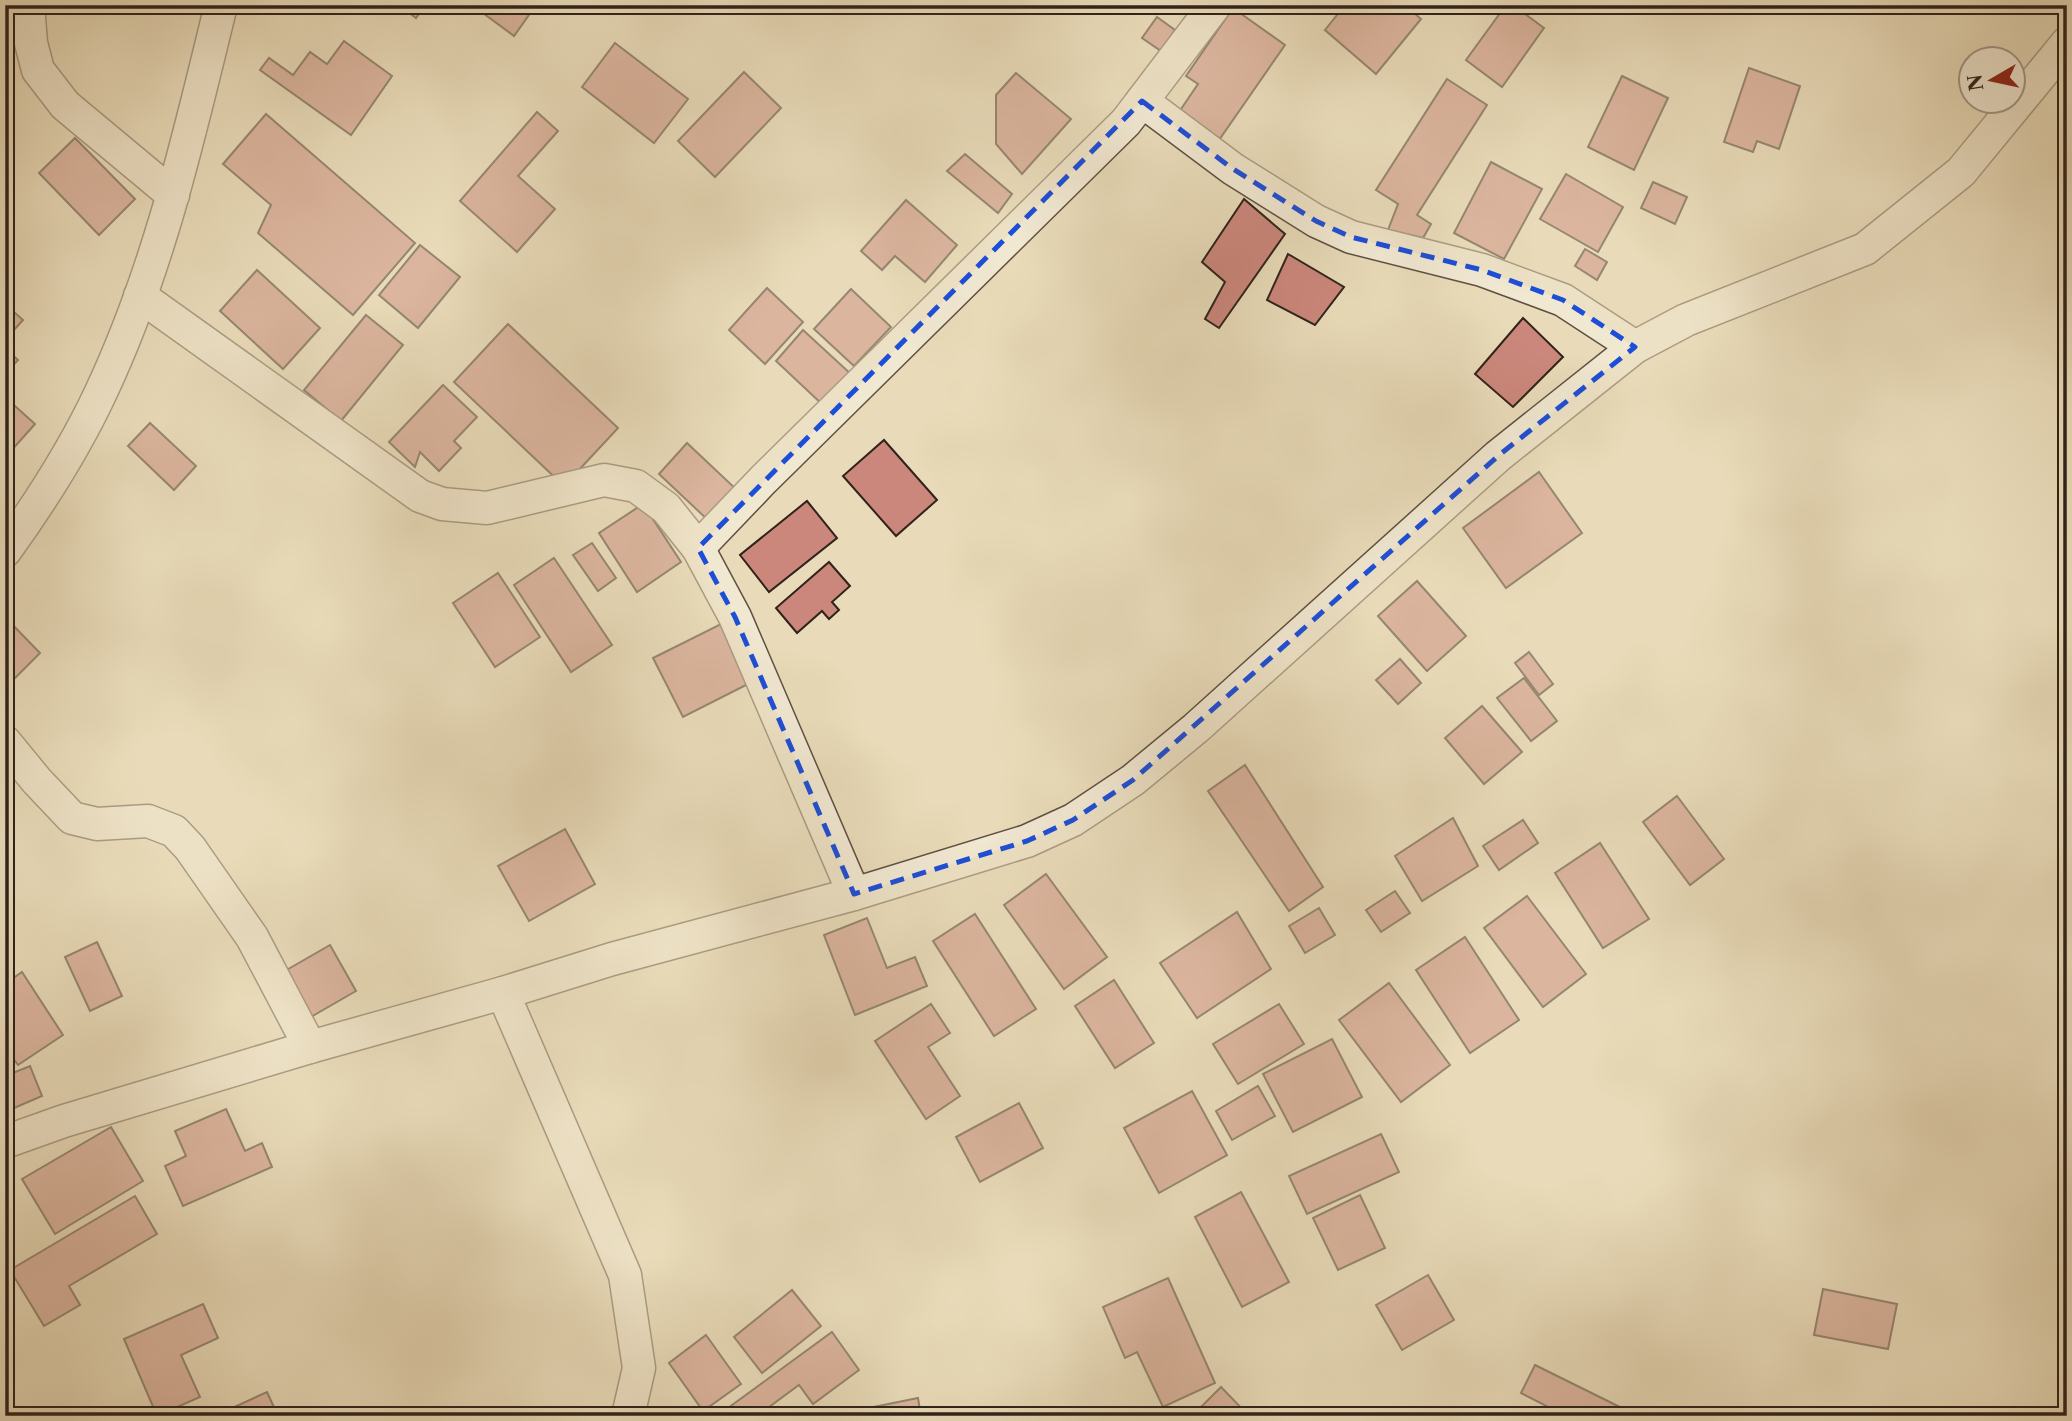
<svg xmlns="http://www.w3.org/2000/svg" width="2072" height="1421" viewBox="0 0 2072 1421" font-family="'Libre Caslon Text',serif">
	<rect width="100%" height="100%" fill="#e9dbb9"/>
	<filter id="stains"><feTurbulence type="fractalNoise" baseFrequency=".00286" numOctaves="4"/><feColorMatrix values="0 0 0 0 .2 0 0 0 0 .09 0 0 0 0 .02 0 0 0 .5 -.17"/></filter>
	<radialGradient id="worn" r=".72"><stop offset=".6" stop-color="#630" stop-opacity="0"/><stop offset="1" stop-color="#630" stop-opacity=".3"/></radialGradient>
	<g fill="#cb877c" stroke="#2f231a" stroke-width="2">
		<polygon points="399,5 425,5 416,18"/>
		<polygon points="472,5 536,5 514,36"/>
		<polygon points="1345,5 1405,5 1421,19 1376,74 1325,30"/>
		<polygon points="1506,5 1513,5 1544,28 1502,87 1466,60"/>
		<polygon points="1233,8 1285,45 1219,140 1179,112 1198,84 1186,76"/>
		<polygon points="1157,17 1175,30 1161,51 1142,38"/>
		<polygon points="344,41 392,76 351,135 260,70 269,58 293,75 310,52 327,64"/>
		<polygon points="615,43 688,99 654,143 582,87"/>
		<polygon points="1749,68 1800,86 1779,149 1757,141 1753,152 1724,142"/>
		<polygon points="744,72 781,108 715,177 678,141"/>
		<polygon points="1016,73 1071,119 1022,174 996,144 996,95"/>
		<polygon points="1622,76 1668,98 1634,170 1588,147"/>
		<polygon points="1447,79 1487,105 1417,215 1431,224 1423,238 1388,230 1398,204 1376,190"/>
		<polygon points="537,112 558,131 518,176 555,209 517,252 460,201"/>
		<polygon points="266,114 415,243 353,315 258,233 271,205 223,164"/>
		<polygon points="75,138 135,199 99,235 39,173"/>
		<polygon points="5,139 14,147 5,158"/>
		<polygon points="965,154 1012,194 998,213 947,171"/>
		<polygon points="1491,162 1542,189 1504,259 1454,233"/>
		<polygon points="1566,174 1623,207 1598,252 1540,219"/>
		<polygon points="1653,182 1687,197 1675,224 1641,208"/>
		<polygon points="1244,199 1285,234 1219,328 1205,319 1225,282 1202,262"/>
		<polygon points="906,200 957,245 925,282 895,256 882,270 861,251"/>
		<polygon points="420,245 460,277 418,328 379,295"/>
		<polygon points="1585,249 1607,262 1597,280 1575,266"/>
		<polygon points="1288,254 1344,287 1315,325 1267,300"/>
		<polygon points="257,270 320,328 283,369 220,311"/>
		<polygon points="767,288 803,322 765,364 729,330"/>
		<polygon points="851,289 891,327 854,366 814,329"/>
		<polygon points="5,304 23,320 5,340"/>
		<polygon points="366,315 403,345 341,421 304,390"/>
		<polygon points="1523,318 1563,357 1513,407 1475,374"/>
		<polygon points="508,324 618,428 564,486 454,382"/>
		<polygon points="803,330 852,375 824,406 776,361"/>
		<polygon points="5,348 18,360 5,374"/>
		<polygon points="443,385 477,417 454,441 461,448 439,471 420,452 415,467 389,442"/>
		<polygon points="5,397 35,424 10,452 5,447"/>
		<polygon points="150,423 196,466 174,490 128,446"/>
		<polygon points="884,440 937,500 896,536 843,476"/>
		<polygon points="687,443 738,491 710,522 659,474"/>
		<polygon points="1539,472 1582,533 1506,588 1463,528"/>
		<polygon points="807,501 837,538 769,592 740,555"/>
		<polygon points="643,504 681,562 637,592 599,533"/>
		<polygon points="592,543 616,578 598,591 573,555"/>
		<polygon points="554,558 612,645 571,672 514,585"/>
		<polygon points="829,562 850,586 832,602 839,610 829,619 822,611 797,633 776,608"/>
		<polygon points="498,573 540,637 495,667 453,603"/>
		<polygon points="1417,581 1466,636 1427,671 1378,616"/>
		<polygon points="5,617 40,653 5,688"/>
		<polygon points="723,623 752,682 683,717 653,658"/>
		<polygon points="1529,652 1553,684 1539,695 1515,663"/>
		<polygon points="1400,659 1421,683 1398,704 1376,680"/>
		<polygon points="1524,678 1557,721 1531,741 1497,698"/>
		<polygon points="1482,706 1522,752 1484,784 1445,738"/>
		<polygon points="1245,765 1323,887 1289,911 1208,791"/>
		<polygon points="1677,796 1724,859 1690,885 1643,822"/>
		<polygon points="1453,818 1478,866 1422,901 1395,856"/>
		<polygon points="1523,820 1538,843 1499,870 1483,846"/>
		<polygon points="565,829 595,884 529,921 498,866"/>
		<polygon points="1600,843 1649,919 1603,948 1555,873"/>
		<polygon points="1046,874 1107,957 1064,989 1004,905"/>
		<polygon points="1395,891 1410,913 1381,932 1366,910"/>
		<polygon points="1527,896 1586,974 1543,1007 1484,928"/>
		<polygon points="1319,908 1335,935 1305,953 1289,926"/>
		<polygon points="1237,912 1271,969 1197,1018 1160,963"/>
		<polygon points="975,914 1036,1009 994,1036 933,941"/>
		<polygon points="867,918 887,968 915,957 927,986 855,1015 824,935"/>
		<polygon points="1465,937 1519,1020 1470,1053 1416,970"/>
		<polygon points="97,942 122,996 90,1011 65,957"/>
		<polygon points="330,945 356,991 309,1018 283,972"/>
		<polygon points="22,972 63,1035 18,1065 5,1047 5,984"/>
		<polygon points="1114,980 1154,1043 1115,1068 1075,1006"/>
		<polygon points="1389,983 1450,1065 1401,1102 1339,1020"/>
		<polygon points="931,1004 950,1033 928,1047 960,1096 926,1119 875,1041"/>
		<polygon points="1279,1004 1304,1044 1238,1084 1213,1044"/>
		<polygon points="1332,1039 1362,1097 1293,1132 1263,1074"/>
		<polygon points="5,1053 13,1073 30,1066 42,1096 5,1112"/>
		<polygon points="1258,1086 1275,1116 1232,1140 1216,1111"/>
		<polygon points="1192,1091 1227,1155 1159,1193 1124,1128"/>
		<polygon points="1019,1103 1043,1148 980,1182 956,1137"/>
		<polygon points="226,1109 245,1151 262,1143 272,1167 183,1206 165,1166 186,1156 175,1131"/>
		<polygon points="111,1127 143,1181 55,1234 22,1179"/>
		<polygon points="1381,1134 1399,1172 1307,1214 1289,1176"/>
		<polygon points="1241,1192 1289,1282 1242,1307 1195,1217"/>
		<polygon points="1360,1195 1385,1248 1338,1270 1313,1218"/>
		<polygon points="135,1196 157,1234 69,1286 80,1305 44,1326 10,1270"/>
		<polygon points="1428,1275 1454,1320 1402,1350 1376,1305"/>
		<polygon points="1168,1278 1215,1383 1163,1407 1137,1352 1125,1358 1103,1307"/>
		<polygon points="1823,1289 1897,1304 1888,1349 1814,1335"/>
		<polygon points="792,1290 821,1326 762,1373 734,1337"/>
		<polygon points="203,1304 218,1338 181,1355 200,1397 157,1416 124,1339"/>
		<polygon points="832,1332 859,1370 813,1404 799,1385 757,1416 717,1416"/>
		<polygon points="706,1335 741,1384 703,1411 669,1363"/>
		<polygon points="1535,1365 1638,1416 1566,1416 1521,1393"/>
		<polygon points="1221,1387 1249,1416 1192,1416"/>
		<polygon points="267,1392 278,1416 233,1416 230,1409"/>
		<polygon points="918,1398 921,1416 829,1416"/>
	</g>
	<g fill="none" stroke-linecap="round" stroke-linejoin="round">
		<g stroke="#5e5142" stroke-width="35">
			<g id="minor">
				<polyline points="28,5 31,43 38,70 65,105 173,195"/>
				<polyline points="1142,101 1233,169 1316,221 1351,237 1482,270 1563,300 1635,347"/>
				<polyline points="140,296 420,496 442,504 487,508 604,480 636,486 666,508 698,548 735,617 854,894"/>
				<polyline points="698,548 764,479 1126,122 1215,5"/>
				<path d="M5 551C41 501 75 448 101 392 159 269 189 136 221 5"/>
				<polyline points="5,742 37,781 72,818 97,824 148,821 174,831 190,848 252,937 310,1047"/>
				<polyline points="503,993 625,1275 639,1368 628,1416"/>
				<polyline points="5,1142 64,1121 310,1047 503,993 612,959 854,894 1027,841 1073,820 1133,780 1196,728 1498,456 1635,347 1686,320 1865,249 1961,172 2067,43"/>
			</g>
		</g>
		<use href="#minor" stroke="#f1e8d2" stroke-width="32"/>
	</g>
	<path d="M0 0H2072V1421H0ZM1142 101 1233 169 1316 221 1351 237 1482 270 1563 300 1635 347 1498 456 1133 780 1073 820 1027 841 854 894 735 617 698 548Z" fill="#e9dbb9" fill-opacity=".55" fill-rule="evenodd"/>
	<path fill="none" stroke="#1d4ed8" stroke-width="5" stroke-dasharray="14 9" stroke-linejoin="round" d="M1142 101 1233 169 1316 221 1351 237 1482 270 1563 300 1635 347 1498 456 1133 780 1073 820 1027 841 854 894 735 617 698 548Z"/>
	<rect width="2072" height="1421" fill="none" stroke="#e9dbb9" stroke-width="28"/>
	<rect x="7" y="7" width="2058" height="1407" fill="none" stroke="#2f231a" stroke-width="3.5"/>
	<rect x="14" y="14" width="2044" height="1393" fill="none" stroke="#2f231a" stroke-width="2"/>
	<g transform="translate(1992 80) rotate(261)"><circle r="33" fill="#f1e8d2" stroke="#a39988" stroke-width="2"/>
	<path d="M0-5L12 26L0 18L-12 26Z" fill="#8f2418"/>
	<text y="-10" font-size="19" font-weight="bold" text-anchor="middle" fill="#2f231a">N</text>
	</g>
	<rect width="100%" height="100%" filter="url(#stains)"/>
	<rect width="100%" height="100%" fill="url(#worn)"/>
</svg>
